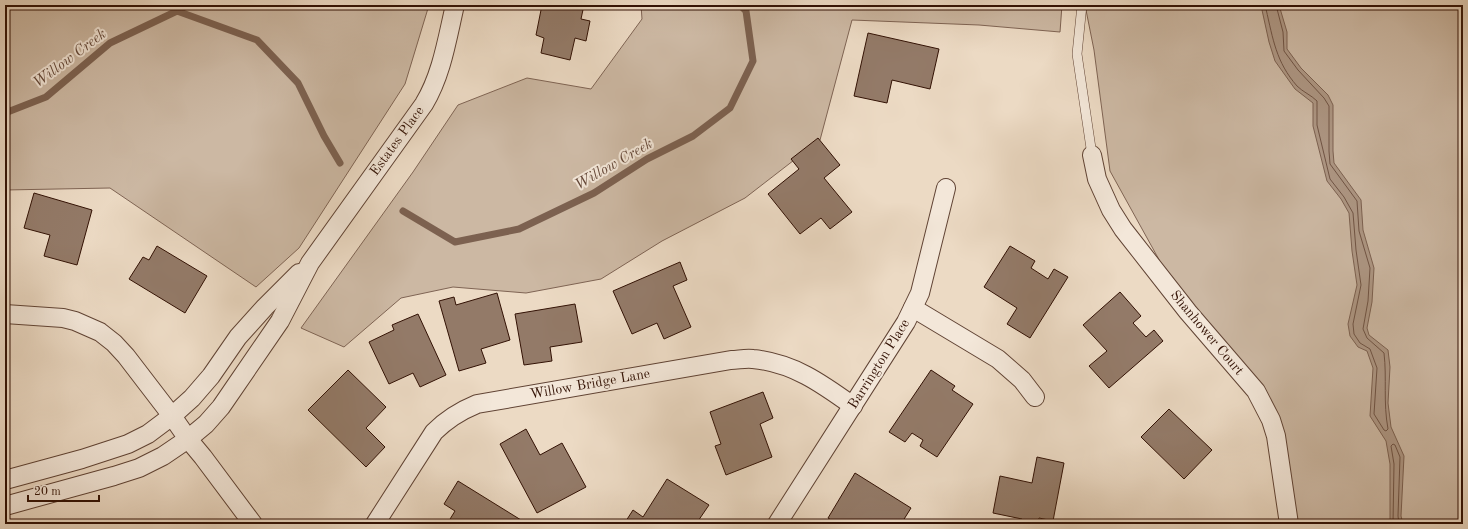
<svg xmlns="http://www.w3.org/2000/svg" width="1468" height="529" viewBox="0 0 1468 529" font-family="'Old Standard TT',serif">
	<rect width="100%" height="100%" fill="#ecdac4"/>
	<filter id="stains"><feTurbulence type="fractalNoise" baseFrequency=".005" numOctaves="4"/><feColorMatrix values="0 0 0 0 .2 0 0 0 0 .09 0 0 0 0 .02 0 0 0 .5 -.17"/></filter>
	<radialGradient id="worn" r=".72"><stop offset=".6" stop-color="#630" stop-opacity="0"/><stop offset="1" stop-color="#630" stop-opacity=".3"/></radialGradient>
	<g fill="#ccb8a3" stroke="#7f6454">
		<polygon points="5,5 429,5 405,84 299,248 256,287 110,188 5,190"/>
		<polygon points="641,5 1062,5 1060,32 979,25 852,20 820,140 745,198 662,241 601,279 526,293 453,287 401,298 344,347 301,328 413,172 458,105 527,78 591,89 642,19"/>
		<polygon points="1085,5 1463,5 1463,524 1290,524 1256,391 1188,312 1110,171 1094,50"/>
	</g>
	<polygon fill="#ad9683" stroke="#7c6150" points="1258,5 1279,5 1287,32 1287,49 1301,68 1328,95 1333,105 1333,151 1334,163 1361,200 1363,230 1374,268 1372,302 1367,328 1369,335 1388,350 1390,367 1388,403 1391,427 1404,456 1401,516 1403,524 1390,524 1390,464 1386,441 1370,416 1373,368 1367,351 1358,347 1350,336 1348,324 1357,285 1352,251 1349,213 1341,199 1327,181 1313,126 1313,103 1295,89 1275,61 1269,42 1262,10"/>
	<g fill="none" stroke-linecap="round" stroke-linejoin="round">
		<g stroke="#705444" stroke-width="1">
			<path d="M1263 5 1266 9C1273 39 1276 62 1297 86 1303 92 1311 95 1317 101V125L1330 179 1344 197 1353 213 1356 250 1361 285 1353 324 1354 334 1360 343 1370 349 1377 368 1374 414 1384 430 1386 431 1388 429C1383 402 1387 379 1384 353L1367 338 1363 329 1368 301 1370 268 1359 231 1357 201 1330 164 1329 151V106L1324 98 1298 70 1284 51 1283 32 1276 5"/>
			<polyline points="1393,524 1394,464 1391,446 1393,444 1395,445 1400,457 1398,516 1399,524"/>
		</g>
		<g stroke="#7c6150" stroke-width="7">
			<polyline points="5,113 46,97 110,43 177,11 257,40 298,83 324,136 340,163"/>
			<polyline points="403,211 455,242 519,229 594,193 647,159 693,136 730,108 753,61 746,11 740,5"/>
		</g>
	</g>
	<g fill="#937a68" stroke="#321104">
		<polygon points="542,5 584,5 581,19 590,21 586,41 575,38 570,60 541,53 544,38 536,35"/>
		<polygon points="868,33 939,49 930,89 892,80 887,103 854,96"/>
		<polygon points="818,138 840,165 824,178 852,212 830,229 821,218 800,234 768,194 799,169 791,159"/>
		<polygon points="34,193 92,210 77,265 44,256 50,235 24,228"/>
		<polygon points="157,246 207,276 185,313 129,279 143,257 149,260"/>
		<polygon points="1010,246 1035,261 1031,268 1048,279 1054,269 1068,277 1030,338 1007,324 1017,308 984,287"/>
		<polygon points="680,262 687,280 673,286 691,327 664,339 657,323 632,334 613,291"/>
		<polygon points="1120,292 1141,316 1133,323 1146,337 1154,330 1163,341 1109,388 1089,366 1107,351 1083,325"/>
		<polygon points="497,293 510,340 481,349 486,363 459,371 439,301 454,297 456,305"/>
		<polygon points="575,304 582,342 550,347 552,361 524,365 515,314"/>
		<polygon points="418,314 446,375 420,387 413,373 389,384 369,342 394,330 392,325"/>
		<polygon points="348,370 386,407 366,428 385,447 366,467 308,410"/>
		<polygon points="931,370 955,386 952,390 973,404 937,457 920,446 923,440 912,433 905,442 889,432"/>
		<polygon points="763,392 773,418 760,424 772,457 726,475 715,446 721,444 710,412"/>
		<polygon points="1169,409 1212,450 1184,479 1141,437"/>
		<polygon points="526,429 540,455 562,443 586,487 537,513 500,444"/>
		<polygon points="1037,457 1064,463 1053,521 1039,518 1038,524 1021,524 1022,519 993,513 1000,476 1032,483"/>
		<polygon points="855,473 911,508 901,524 838,524 828,518"/>
		<polygon points="667,479 709,505 696,524 624,524 633,510 643,517"/>
		<polygon points="458,481 521,520 518,524 447,524 455,511 444,504"/>
	</g>
	<g fill="none" stroke-linecap="round" stroke-linejoin="round">
		<g stroke="#604334" stroke-width="10">
			<polyline id="service" points="1082,5 1077,54 1092,155"/>
		</g>
		<g stroke="#604334" stroke-width="20">
			<g id="minor">
				<polyline points="1092,155 1097,179 1111,210 1123,229 1188,312 1256,391 1271,420 1276,436 1289,524"/>
				<polyline points="913,308 998,359 1022,380 1035,397"/>
				<polyline points="5,314 63,318 75,321 100,332 114,343 126,356 172,416 188,439 203,457 253,524"/>
				<polyline points="5,480 82,459 128,444 148,434 172,416 192,398 211,376 238,337 265,307 299,273"/>
				<path d="M5 506 114 476 139 468 163 456 188 439 206 424 221 407 280 321 310 263 424 104C442 74 447 39 455 5"/>
				<path d="M375 524 434 432C447 419 460 411 477 404L731 360C738 360 745 358 753 359 793 363 821 383 853 406"/>
				<polyline points="777,524 906,322 920,293 946,188"/>
			</g>
		</g>
		<use href="#service" stroke="#f3e7d9" stroke-width="9"/>
		<use href="#minor" stroke="#f3e7d9" stroke-width="18"/>
	</g>
	<g text-anchor="middle" dominant-baseline="central" stroke-width="4" stroke-linejoin="round" paint-order="stroke">
		<g font-size="14" fill="#321104" stroke="#f3e7d9">
			<text transform="translate(397 141) rotate(-54)">Estates Place</text>
			<text transform="translate(1207 333) rotate(50)">Shanhower Court</text>
			<text transform="translate(879 364) rotate(-58)">Barrington Place</text>
			<text transform="translate(590 384) rotate(-10)">Willow Bridge Lane</text>
		</g>
		<g font-size="15" font-style="italic" fill="#634637" stroke="#f3e7d9">
			<text transform="translate(70 59) rotate(-37)">Willow Creek</text>
			<text transform="translate(614 165) rotate(-30)">Willow Creek</text>
		</g>
	</g>
	<rect width="1468" height="529" fill="none" stroke="#ecdac4" stroke-width="20"/>
	<rect x="6" y="6" width="1456" height="517" fill="none" stroke="#321104" stroke-width="2"/>
	<rect x="10" y="10" width="1448" height="509" fill="none" stroke="#321104"/>
	<path d="M28 495v6h71v-6" fill="none" stroke="#321104" stroke-width="2"/>
	<text x="34" y="495" font-size="12" fill="#321104" stroke="#f3e7d9" stroke-width="3" paint-order="stroke">20 m</text>
	<rect width="100%" height="100%" filter="url(#stains)"/>
	<rect width="100%" height="100%" fill="url(#worn)"/>
</svg>
